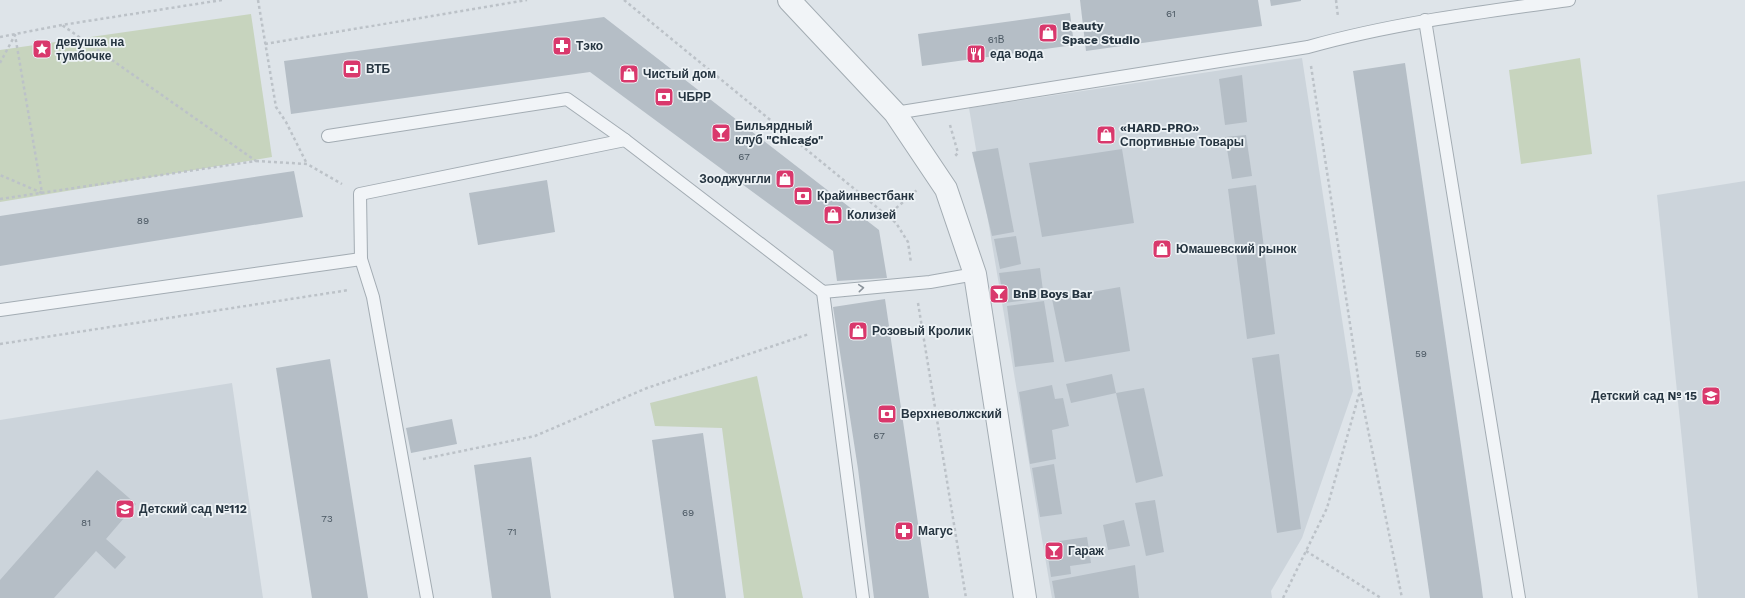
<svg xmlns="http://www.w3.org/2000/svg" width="1745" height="598" viewBox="0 0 1745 598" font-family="'Work Sans',sans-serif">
	<rect width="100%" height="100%" fill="#dee4e9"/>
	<g fill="#ccd4db">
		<polygon points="1302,58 1353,391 1302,538 1271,591 1272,598 1052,598 969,108"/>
		<polygon points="1745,181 1745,598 1698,598 1657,195"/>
		<polygon points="232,383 263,598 0,598 0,420"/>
	</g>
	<g fill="#c7d4be">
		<polygon points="251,14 272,157 0,202 0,50"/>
		<polygon points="1580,58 1592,154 1521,164 1509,70"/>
		<polygon points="757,376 803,598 744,598 722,428 655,426 650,403"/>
	</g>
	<g fill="#b5bec6">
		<polygon points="1080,0 1258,0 1262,26 1086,51"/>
		<polygon points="1270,0 1301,0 1301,1 1271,6"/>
		<polygon points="1070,13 1074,45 922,66 918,34"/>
		<polygon points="604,17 879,230 887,278 837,281 833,251 590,72 291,114 284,61"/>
		<polygon points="1405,63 1481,582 1483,598 1430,598 1353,71"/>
		<polygon points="1242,75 1247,122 1225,125 1219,79"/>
		<polygon points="1246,135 1252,176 1232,179 1225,137"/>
		<polygon points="998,148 1014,232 992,236 972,152"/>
		<polygon points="1122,149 1134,223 1042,237 1029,163"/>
		<polygon points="294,171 303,217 0,266 0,216"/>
		<polygon points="547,180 555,232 478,245 469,193"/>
		<polygon points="1256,185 1275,334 1247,339 1228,189"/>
		<polygon points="1016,236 1021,264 1000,269 994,239"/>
		<polygon points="1040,268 1044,298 1004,303 999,273"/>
		<polygon points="1120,287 1130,351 1065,362 1052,299"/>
		<polygon points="885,299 929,598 874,598 858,469 833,307"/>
		<polygon points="1044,301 1054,362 1015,367 1007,306"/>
		<polygon points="1279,354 1301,529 1277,533 1252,358"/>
		<polygon points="330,359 336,396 368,598 312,598 276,368"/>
		<polygon points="1112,374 1116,393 1071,403 1066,384"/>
		<polygon points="1052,385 1055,399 1063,398 1069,426 1052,430 1056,459 1030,464 1019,392"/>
		<polygon points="1144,388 1163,476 1136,483 1116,393"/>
		<polygon points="452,419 457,444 411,453 406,428"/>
		<polygon points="703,433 726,598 674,598 652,440"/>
		<polygon points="531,457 551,598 492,598 474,465"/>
		<polygon points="1054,464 1062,514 1040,517 1032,468"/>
		<polygon points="97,470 136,504 106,539 126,557 115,569 96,551 54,598 0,598 0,580"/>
		<polygon points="1155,500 1164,552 1146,556 1135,503"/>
		<polygon points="1124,520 1130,546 1108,550 1103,525"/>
		<polygon points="1087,537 1091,563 1070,566 1071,574 1051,577 1046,543"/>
		<polygon points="1135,565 1139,598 1055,598 1052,581"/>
	</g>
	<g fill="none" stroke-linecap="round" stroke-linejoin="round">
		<g stroke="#a3acb3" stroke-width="14">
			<g id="lane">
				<polyline points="1425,20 1519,598"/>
				<path d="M895 113 1308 47C1393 23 1481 12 1569 0"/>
				<polyline points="328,136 567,99 625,140"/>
				<polyline points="823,292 863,598"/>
				<polyline points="0,310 361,259"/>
				<polyline points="427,598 373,297 361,259 360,194 625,140 823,292 930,282 975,274"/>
			</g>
		</g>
		<g stroke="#a3acb3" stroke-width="24">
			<polyline id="street" points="789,0 895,113 946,189 975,274 1025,598"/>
		</g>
		<g stroke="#bcc2c8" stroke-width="2.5" stroke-dasharray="3 3" stroke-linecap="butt">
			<polyline points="258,0 276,107 286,122 307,164"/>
			<polyline points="624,0 896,223 908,242 911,263"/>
			<polyline points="1336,0 1338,17"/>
			<polyline points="0,37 62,25 222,0"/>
			<polyline points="265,44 527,0"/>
			<polyline points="0,63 15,35 42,193 0,175"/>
			<polyline points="1311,66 1360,390 1402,598"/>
			<polyline points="950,125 958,153 955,156"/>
			<polyline points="256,161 307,164 342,184"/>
			<polyline points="0,199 256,161 62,25"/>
			<polyline points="887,216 917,190"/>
			<polyline points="918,303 966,598"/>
			<polyline points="0,344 349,290"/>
			<polyline points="423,459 535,436 647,388 809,334"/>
			<polyline points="1306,551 1381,598"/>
			<polyline points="1283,598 1327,508 1360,391"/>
		</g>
		<use href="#lane" stroke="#f1f4f7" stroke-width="12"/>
		<use href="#street" stroke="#f1f4f7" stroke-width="22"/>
	</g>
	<defs><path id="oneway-chevron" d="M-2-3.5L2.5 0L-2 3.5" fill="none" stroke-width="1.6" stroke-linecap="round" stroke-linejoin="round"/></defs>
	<use stroke="#8c949c" href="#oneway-chevron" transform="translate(861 288) rotate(-5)"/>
	<defs>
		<g id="shop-square" transform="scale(1)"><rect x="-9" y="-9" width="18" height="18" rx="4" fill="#d9386c" stroke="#eef3f6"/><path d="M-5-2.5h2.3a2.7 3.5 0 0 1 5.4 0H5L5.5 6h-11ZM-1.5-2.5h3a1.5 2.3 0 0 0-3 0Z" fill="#fff"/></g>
		<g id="pharmacy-square" transform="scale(1)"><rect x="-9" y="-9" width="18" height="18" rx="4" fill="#d9386c" stroke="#eef3f6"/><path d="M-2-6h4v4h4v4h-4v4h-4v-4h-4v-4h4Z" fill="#fff"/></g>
		<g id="sight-square" transform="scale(1)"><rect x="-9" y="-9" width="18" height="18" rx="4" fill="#d9386c" stroke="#eef3f6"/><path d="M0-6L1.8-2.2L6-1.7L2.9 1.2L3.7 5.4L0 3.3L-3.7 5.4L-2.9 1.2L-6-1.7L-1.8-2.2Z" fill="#fff"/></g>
		<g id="restaurant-square" transform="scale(1)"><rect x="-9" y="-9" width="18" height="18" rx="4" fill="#d9386c" stroke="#eef3f6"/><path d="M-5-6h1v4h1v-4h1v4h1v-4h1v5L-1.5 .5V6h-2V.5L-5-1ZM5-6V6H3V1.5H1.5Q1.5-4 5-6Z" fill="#fff"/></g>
		<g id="bank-square" transform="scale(1)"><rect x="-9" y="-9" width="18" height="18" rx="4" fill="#d9386c" stroke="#eef3f6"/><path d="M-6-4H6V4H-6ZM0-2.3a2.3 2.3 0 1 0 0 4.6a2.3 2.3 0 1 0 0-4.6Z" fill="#fff"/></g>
		<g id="bar-square" transform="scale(1)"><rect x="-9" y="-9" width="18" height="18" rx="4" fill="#d9386c" stroke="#eef3f6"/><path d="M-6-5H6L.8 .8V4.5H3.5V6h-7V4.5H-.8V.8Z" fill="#fff"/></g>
		<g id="school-square" transform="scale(1)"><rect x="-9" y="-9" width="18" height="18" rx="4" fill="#d9386c" stroke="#eef3f6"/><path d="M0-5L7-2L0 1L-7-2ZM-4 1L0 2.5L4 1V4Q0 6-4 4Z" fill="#fff"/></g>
	</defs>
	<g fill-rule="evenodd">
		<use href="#shop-square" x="1048" y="33"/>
		<use href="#pharmacy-square" x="562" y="46"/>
		<use href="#sight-square" x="42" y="49"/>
		<use href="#restaurant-square" x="976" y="54"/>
		<use href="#bank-square" x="352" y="69"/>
		<use href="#shop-square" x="629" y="74"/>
		<use href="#bank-square" x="664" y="97"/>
		<use href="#bar-square" x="721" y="133"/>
		<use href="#shop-square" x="1106" y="135"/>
		<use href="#shop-square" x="785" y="179"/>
		<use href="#bank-square" x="803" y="196"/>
		<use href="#shop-square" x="833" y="215"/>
		<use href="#shop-square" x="1162" y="249"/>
		<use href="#bar-square" x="999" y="294"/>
		<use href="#shop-square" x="858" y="331"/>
		<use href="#school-square" x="1711" y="396"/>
		<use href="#bank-square" x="887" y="414"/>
		<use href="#school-square" x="125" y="509"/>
		<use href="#pharmacy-square" x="904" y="531"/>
		<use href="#bar-square" x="1054" y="551"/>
	</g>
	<g text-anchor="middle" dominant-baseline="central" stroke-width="3.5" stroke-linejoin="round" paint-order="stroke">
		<g font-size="10" fill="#4a5762">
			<text x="1171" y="13">61</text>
			<text x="996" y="39">61В</text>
			<text x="744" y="156">67</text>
			<text x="143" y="220">89</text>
			<text x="1421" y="353">59</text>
			<text x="879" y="435">67</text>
			<text x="688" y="512">69</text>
			<text x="327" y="518">73</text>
			<text x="86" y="522">81</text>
			<text x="512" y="531">71</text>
		</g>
		<g font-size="12" font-weight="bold" fill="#263541" stroke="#eef3f6" text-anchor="start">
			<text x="1062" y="26">Beauty<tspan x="1062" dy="14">Space Studio</tspan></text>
			<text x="56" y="42">девушка на<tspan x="56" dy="14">тумбочке</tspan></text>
			<text x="576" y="46">Тэко</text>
			<text x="990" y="54">еда вода</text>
			<text x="366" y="69">ВТБ</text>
			<text x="643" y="74">Чистый дом</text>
			<text x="678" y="97">ЧБРР</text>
			<text x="735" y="126">Бильярдный<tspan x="735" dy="14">клуб "Chicago"</tspan></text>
			<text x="1120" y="128">«HARD-PRO»<tspan x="1120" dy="14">Спортивные Товары</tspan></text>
			<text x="771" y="179" text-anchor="end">Зооджунгли</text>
			<text x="817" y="196">Крайинвестбанк</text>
			<text x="847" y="215">Колизей</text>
			<text x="1176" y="249">Юмашевский рынок</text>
			<text x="1013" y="294">BnB Boys Bar</text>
			<text x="872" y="331">Розовый Кролик</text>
			<text x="1697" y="396" text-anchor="end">Детский сад № 15</text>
			<text x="901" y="414">Верхневолжский</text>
			<text x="139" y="509">Детский сад №112</text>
			<text x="918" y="531">Магус</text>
			<text x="1068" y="551">Гараж</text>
		</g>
	</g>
</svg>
